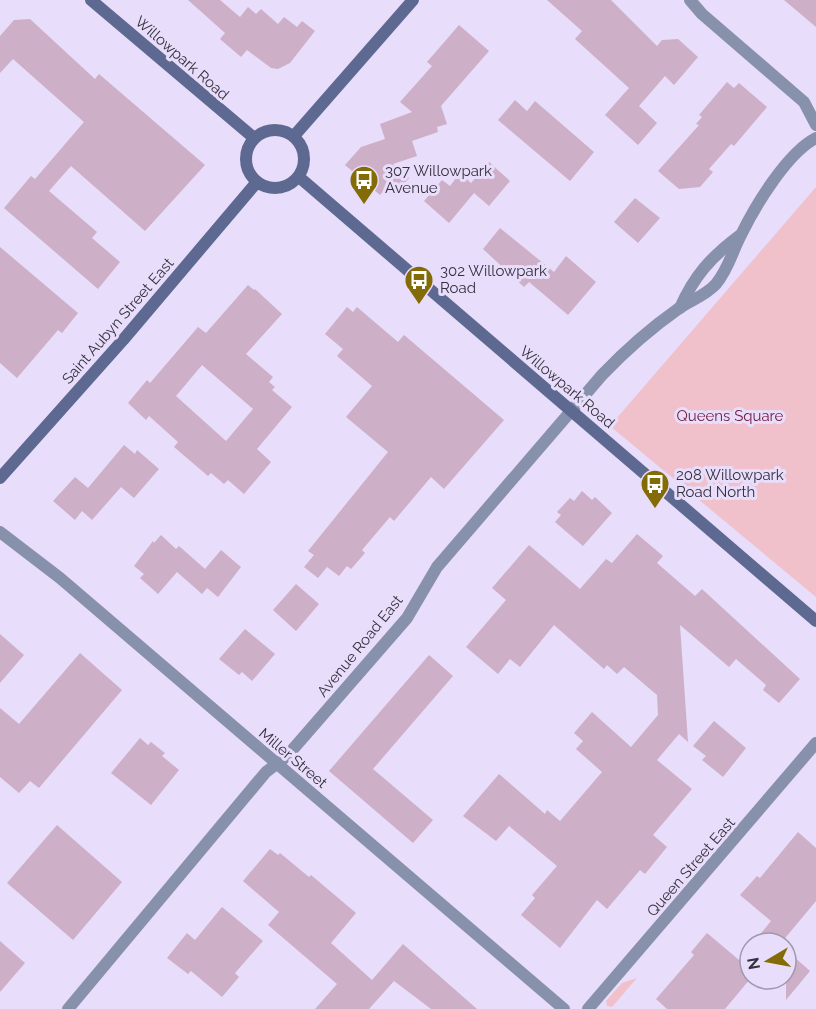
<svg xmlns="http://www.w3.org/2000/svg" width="816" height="1009" viewBox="0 0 816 1009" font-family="Raleway,sans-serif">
	<rect width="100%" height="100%" fill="#e8ddfa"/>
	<g fill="#f0c0cb">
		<polygon points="816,187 816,597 610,426"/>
		<polygon points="637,978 612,1007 607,1006 606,1001 622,983"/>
	</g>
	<g fill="#ceafc8" fill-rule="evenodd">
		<polygon points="188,0 220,0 240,17 248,7 256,14 261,9 278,24 284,17 297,27 302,21 315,31 290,63 278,69 271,68 247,50 241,57 220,39 225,33"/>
		<polygon points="547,0 611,0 657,46 662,40 678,39 698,57 674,85 665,76 639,106 657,123 638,145 605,115 629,88 575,39 582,31"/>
		<polygon points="784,0 816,0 816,27"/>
		<polygon points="30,19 95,79 99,74 205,165 145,231 71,166 49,191 97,232 92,238 120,262 98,289 4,208 31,176 35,179 84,122 13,59 0,73 0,36 14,20"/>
		<polygon points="459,25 489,51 441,106 447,124 437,127 438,132 412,141 417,156 393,164 409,178 394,196 385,189 380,195 345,165 361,147 385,139 380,124 412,112 400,102 432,66 427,62"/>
		<polygon points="727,82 734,88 739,83 767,107 734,146 731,144 709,169 713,172 700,187 679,189 658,171 699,125 696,124 702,117 699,115"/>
		<polygon points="515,100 527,111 535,101 594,152 570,181 498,120"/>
		<polygon points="489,162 510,181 489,206 474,193 449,223 424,201 442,180 450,186 460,173 471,183"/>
		<polygon points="635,198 660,218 638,243 614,222"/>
		<polygon points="500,228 554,272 566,256 596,282 568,315 529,282 524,287 483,249"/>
		<polygon points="0,247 78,313 62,333 58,330 17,378 0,363"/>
		<path d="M248 285 254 290 255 289 282 314 246 354 273 377 269 382 275 387 272 390 292 407 257 449 271 462 244 494 228 480 224 484 211 473 208 476 174 447 178 442 149 416 146 420 128 403 147 380 150 383 198 327 206 333ZM202 365 253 409 226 441 176 396Z"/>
		<polygon points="347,307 353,312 357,307 398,342 404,335 504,420 444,489 431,477 394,521 390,517 362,550 365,553 351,569 347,566 339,576 327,567 318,578 304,567 314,555 308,551 388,452 346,417 372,386 337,356 343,349 325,334"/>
		<polygon points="124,445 135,454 137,450 159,469 134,498 121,487 92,520 82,511 75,520 53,501 75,477 88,488"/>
		<polygon points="582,491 592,500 595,497 612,513 583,546 555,522 561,515 557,512 570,498 574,501"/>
		<polygon points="637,534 663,556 657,563 695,596 702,589 800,679 779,703 763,690 766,685 736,659 729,667 680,625 688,742 679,734 657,760 692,789 653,835 667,847 645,874 640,870 607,909 597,900 560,948 521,915 535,898 532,895 557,866 509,826 496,841 463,816 499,774 545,814 547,810 560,821 602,772 576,749 583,741 574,733 592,712 631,747 658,715 657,695 624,667 617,674 607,665 604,669 554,625 520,667 510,659 498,674 466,647 506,600 492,588 529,545 580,589 606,559 612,563"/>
		<polygon points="161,535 176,549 179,546 205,569 221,550 241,567 218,597 207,588 202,594 177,572 158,594 140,578 144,574 134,566 153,541 154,543"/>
		<polygon points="296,584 319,604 296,631 273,610"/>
		<polygon points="245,629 275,654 252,681 242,672 239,675 219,659"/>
		<polygon points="0,634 24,655 0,683"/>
		<polygon points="80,653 122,690 39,788 30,781 19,793 0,777 0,708 19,724"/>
		<polygon points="429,655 453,676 373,769 433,820 413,843 329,771"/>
		<polygon points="714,721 746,748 723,777 702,760 706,756 693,746"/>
		<polygon points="140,738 148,745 151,742 165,753 162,756 179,770 151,805 111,773"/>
		<polygon points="57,825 122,882 73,940 7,883"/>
		<polygon points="798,832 816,848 816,901 781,943 753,943 771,921 740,895 757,876 760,878"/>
		<polygon points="270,849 278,855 280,853 309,877 311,875 356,913 331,943 372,980 403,944 477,1009 431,1009 394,981 369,1009 315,1009 337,984 268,925 279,912 243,881"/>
		<polygon points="222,907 263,941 235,973 239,977 222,997 191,971 188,974 167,958 187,933 195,940"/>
		<polygon points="707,933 739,960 750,946 750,979 725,1009 667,1009 656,999 694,955 691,952"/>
		<polygon points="0,941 25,963 0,992"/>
		<polygon points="786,950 810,971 786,1000"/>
	</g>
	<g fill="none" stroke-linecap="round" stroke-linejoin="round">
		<g stroke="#8891ac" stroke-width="12">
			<polyline points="690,0 702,14 804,102 816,125"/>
			<path d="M680 308C694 276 711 257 739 236"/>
			<polyline points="0,532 60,578 564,1009"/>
			<path d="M68 1009 266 772 287 756 407 618 437 567 602 375C625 351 651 328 678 309 691 300 705 296 716 284 729 268 732 252 741 235 755 206 787 153 816 138"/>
			<polyline points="588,1009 816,743"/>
		</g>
		<g stroke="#5d6990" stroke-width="12">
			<polyline points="91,0 254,138"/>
			<circle cx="275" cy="159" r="29"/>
			<polyline points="294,136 413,0"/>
			<polyline points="299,177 816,621"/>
			<polyline points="0,478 123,340 257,182"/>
		</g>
	</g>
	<defs>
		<g id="bus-pin" transform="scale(1.5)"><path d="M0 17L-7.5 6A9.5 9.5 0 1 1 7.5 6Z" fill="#836b07" stroke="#e8ddfa"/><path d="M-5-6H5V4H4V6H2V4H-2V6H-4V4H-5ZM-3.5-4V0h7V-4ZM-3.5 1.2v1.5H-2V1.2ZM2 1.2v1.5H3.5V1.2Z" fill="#fff"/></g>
	</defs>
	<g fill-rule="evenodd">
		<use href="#bus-pin" x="364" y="180"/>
		<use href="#bus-pin" x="419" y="280"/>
		<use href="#bus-pin" x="655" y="484"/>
	</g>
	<g text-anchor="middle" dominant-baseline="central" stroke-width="6" stroke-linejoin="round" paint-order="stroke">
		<g font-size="15" fill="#35303e" stroke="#e8ddfa">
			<text transform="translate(182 58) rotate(41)">Willowpark Road</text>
			<text transform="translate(118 321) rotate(-49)">Saint Aubyn Street East</text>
			<text transform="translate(567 387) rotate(40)">Willowpark Road</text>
			<text transform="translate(360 646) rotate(-51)">Avenue Road East</text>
			<text transform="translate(293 758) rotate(40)">Miller Street</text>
			<text transform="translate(691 867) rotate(-49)">Queen Street East</text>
		</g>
		<g font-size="15" fill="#35303e" stroke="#e8ddfa" text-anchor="start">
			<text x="385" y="171">307 Willowpark<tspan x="385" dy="17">Avenue</tspan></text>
			<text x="440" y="271">302 Willowpark<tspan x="440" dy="17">Road</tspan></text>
			<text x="676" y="475">208 Willowpark<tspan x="676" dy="17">Road North</tspan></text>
		</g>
		<g font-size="15" fill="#70193a" stroke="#e8ddfa">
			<text x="730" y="416">Queens Square</text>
		</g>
	</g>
	<g transform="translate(768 961) rotate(260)"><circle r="28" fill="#e8ddfa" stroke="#a098af" stroke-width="1.5"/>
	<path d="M0-4.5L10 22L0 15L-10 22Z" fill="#836b07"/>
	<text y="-9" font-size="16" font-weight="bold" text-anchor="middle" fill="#35303e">N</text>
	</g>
</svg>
